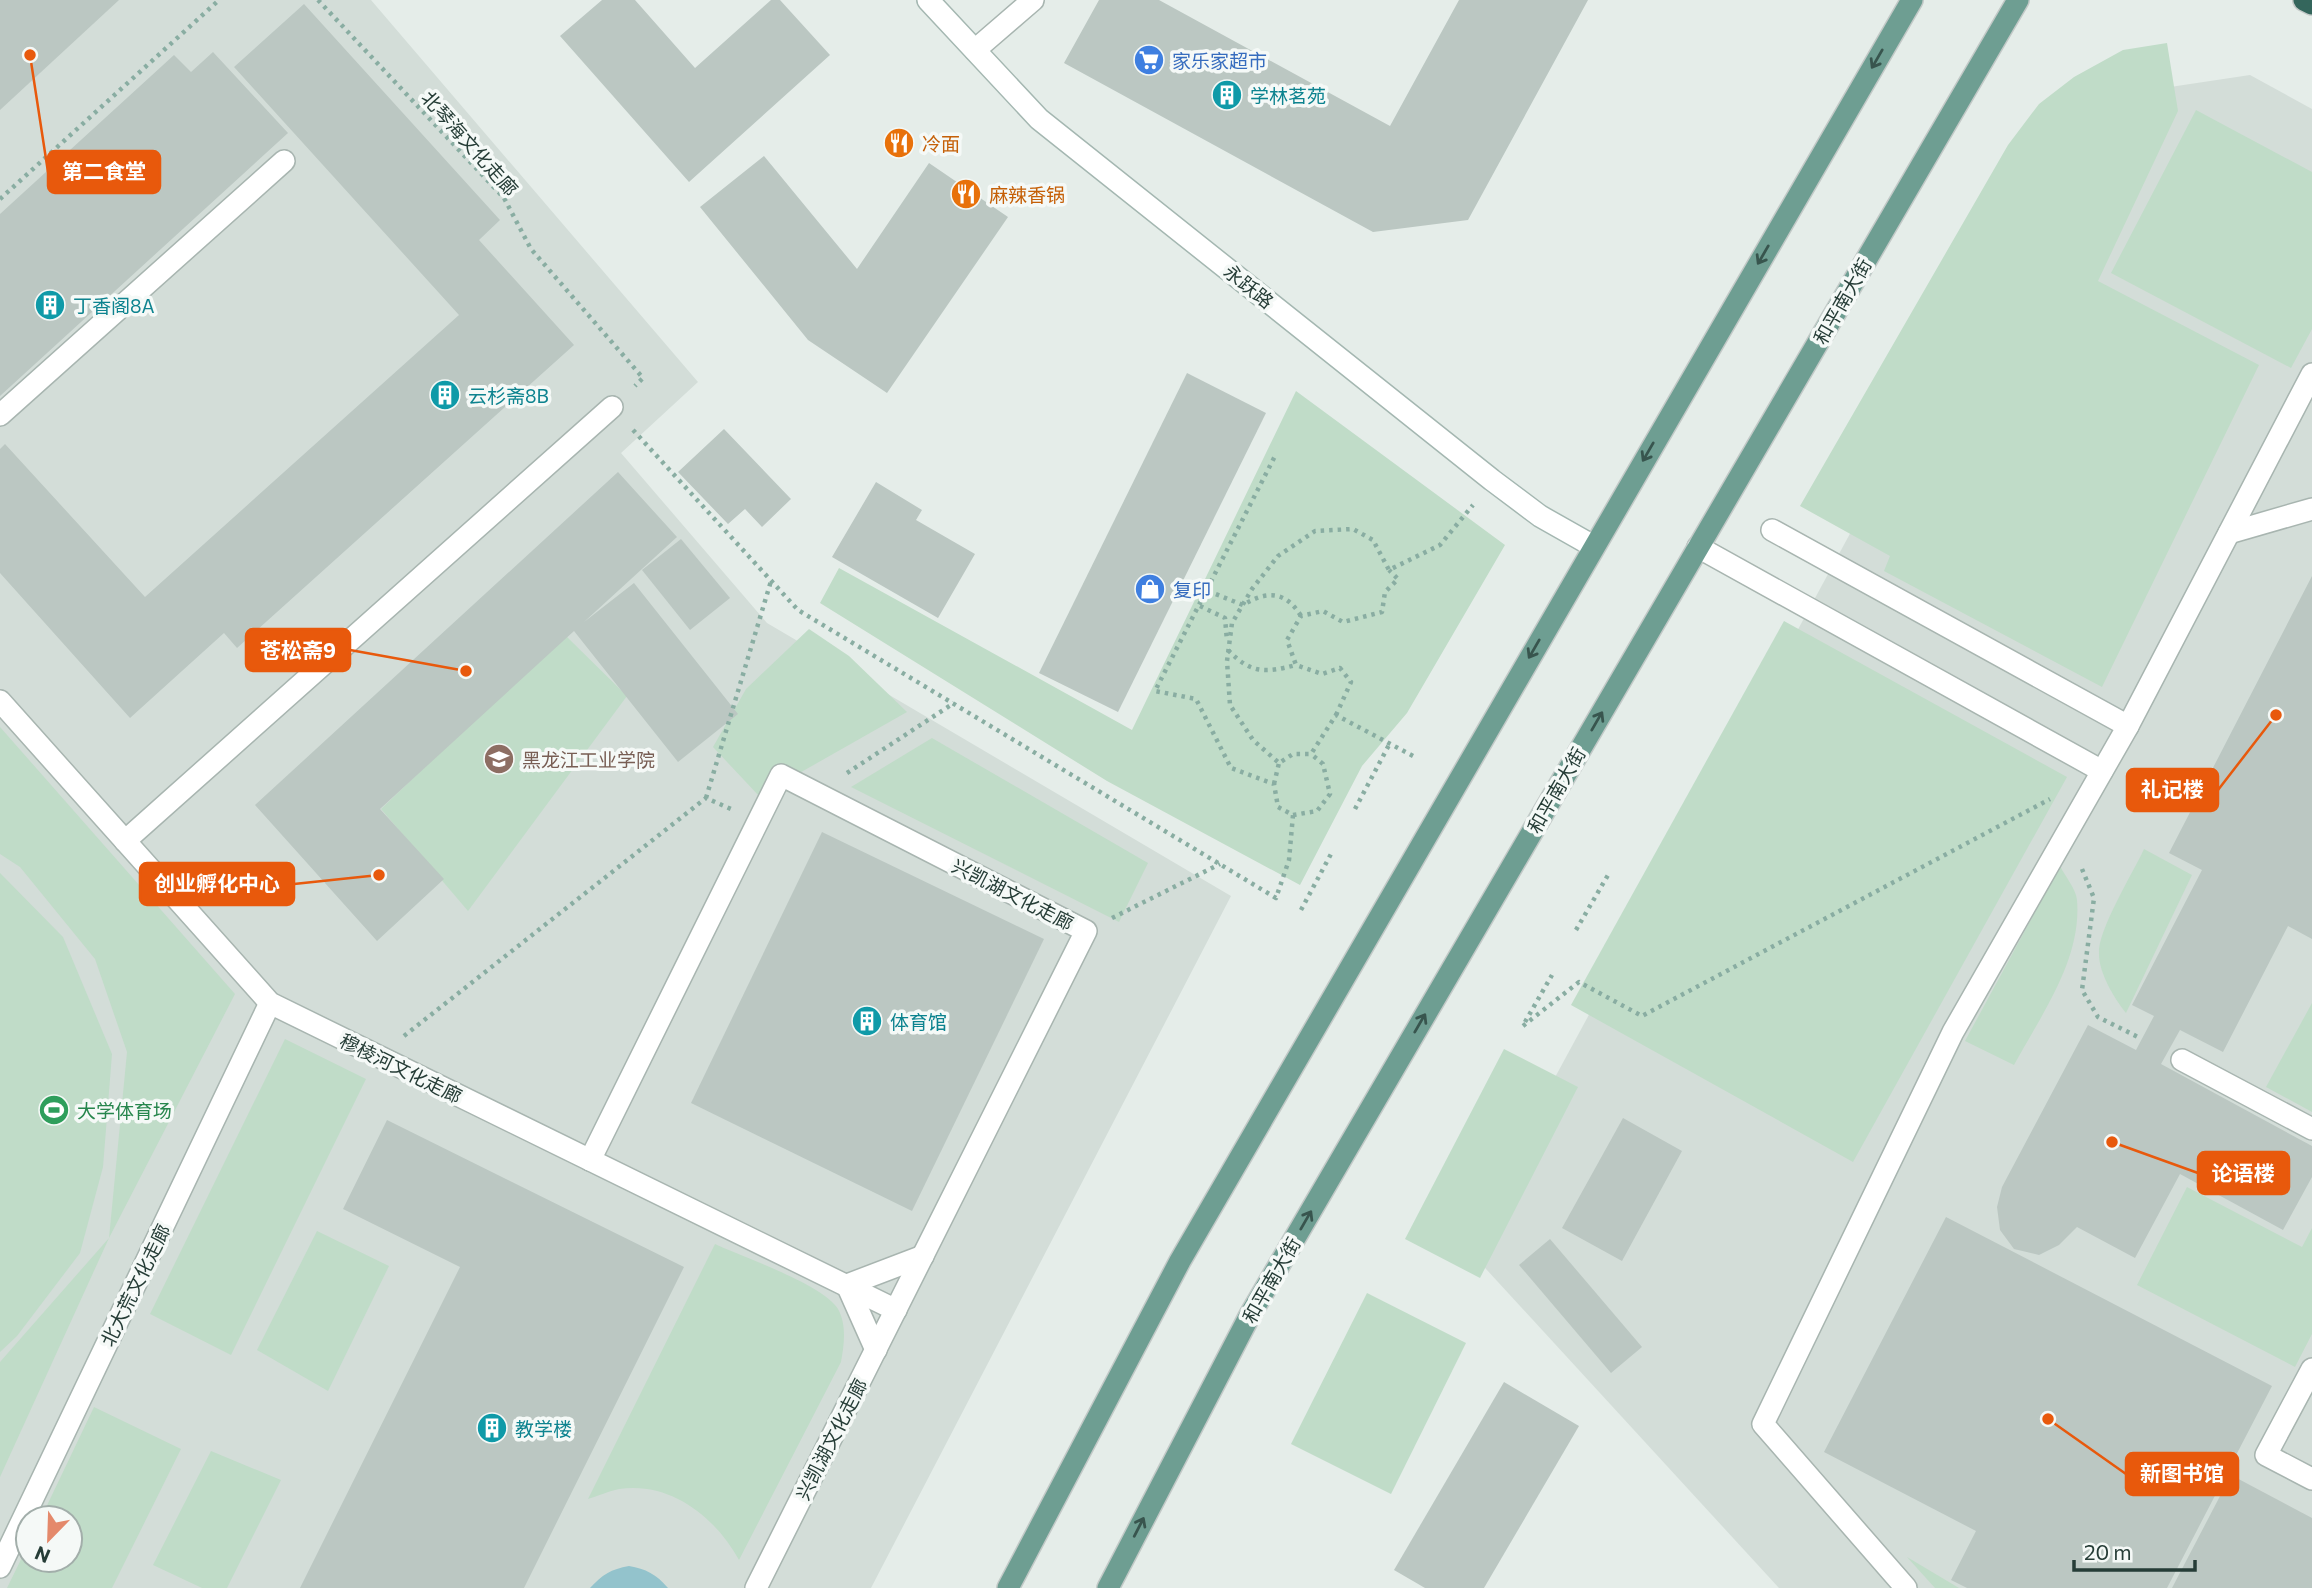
<svg xmlns="http://www.w3.org/2000/svg" width="2312" height="1588" viewBox="0 0 2312 1588" font-family="Commissioner,'Noto Sans SC',sans-serif">
	<rect width="100%" height="100%" fill="#e5ede9"/>
	<g fill="#d3ddd8" fill-rule="evenodd">
		<path d="M0 0H371L698 382 621 453 767 623 1231 896 871 1588H0ZM28 1518H70V1560H28Z"/>
		<polygon points="2250,75 2312,109 2312,1588 1779,1588 1464,1245 2043,178 2117,95"/>
	</g>
	<g fill="#c0dcc8">
		<polygon points="2167,43 2178,111 2098,281 2259,365 2102,687 1884,571 1890,556 1800,506 2008,145 2039,104 2074,77 2123,50"/>
		<polygon points="2196,110 2312,172 2312,329 2291,368 2111,273"/>
		<polygon points="1296,391 1505,545 1407,713 1362,766 1300,885 1107,781 820,603 839,568 1132,730"/>
		<polygon points="1784,621 2067,777 1853,1162 1571,1005"/>
		<polygon points="809,629 849,656 907,712 759,796 713,747 746,689"/>
		<polygon points="564,634 627,696 468,911 381,809"/>
		<polygon points="0,727 235,994 109,1238 0,1477 0,1362 109,1238 127,1052 95,959 20,867 0,854"/>
		<polygon points="932,738 1148,863 1119,922 851,787"/>
		<path d="M2144 849 2192 875 2126 1013C2114 998 2099 973 2099 954 2097 931 2133 873 2144 849Z"/>
		<path d="M2060 866C2065 876 2076 889 2077 900 2082 960 2041 1015 2014 1065L1965 1041Z"/>
		<polygon points="0,873 63,937 112,1054 103,1167 80,1253 17,1336 0,1352"/>
		<polygon points="2312,1003 2312,1112 2266,1087"/>
		<polygon points="285,1039 366,1079 231,1355 150,1314"/>
		<polygon points="1504,1049 1578,1087 1480,1278 1405,1239"/>
		<polygon points="2187,1187 2302,1247 2312,1228 2312,1334 2295,1367 2137,1285"/>
		<polygon points="317,1231 389,1266 328,1391 257,1350"/>
		<path d="M715 1244C743 1257 824 1285 838 1309 847 1325 844 1345 841 1362L739 1560C716 1518 671 1481 619 1489 609 1491 598 1496 588 1499Z"/>
		<polygon points="1367,1293 1466,1343 1391,1494 1291,1444"/>
		<polygon points="94,1407 181,1449 112,1588 7,1588 28,1545 28,1560 70,1560 70,1518 41,1518"/>
		<polygon points="211,1451 281,1480 227,1588 202,1588 153,1565"/>
		<polygon points="1907,1557 1959,1588 1935,1588"/>
	</g>
	<path fill="#93c3cc" d="M629 1566C646 1569 656 1574 668 1588H590C602 1575 611 1569 629 1566Z"/>
	<g fill="#bbc7c2">
		<polygon points="0,0 119,0 0,110"/>
		<polygon points="602,0 635,0 695,68 771,0 780,0 830,55 689,182 560,36"/>
		<polygon points="1099,0 1159,0 1390,126 1459,0 1588,0 1468,220 1373,232 1064,63"/>
		<polygon points="304,4 500,220 479,240 574,345 237,648 224,633 130,718 0,573 0,449 5,444 145,597 459,315 234,67"/>
		<polygon points="213,52 288,133 0,396 0,214 174,55 191,72"/>
		<polygon points="764,156 857,269 929,163 1008,217 887,393 808,340 700,207"/>
		<polygon points="1187,373 1266,413 1118,712 1039,673"/>
		<polygon points="724,429 791,499 762,527 745,509 728,524 678,472"/>
		<polygon points="618,472 677,537 584,622 634,583 738,714 678,762 574,631 380,809 444,879 377,941 255,805"/>
		<polygon points="876,482 922,510 916,520 975,554 938,618 832,557"/>
		<polygon points="681,539 730,598 690,630 642,570"/>
		<polygon points="2312,576 2312,939 2288,926 2223,1052 2180,1030 2161,1064 2312,1146 2312,1177 2283,1230 2180,1174 2135,1258 2077,1227 2059,1245 2039,1255 2014,1249 2000,1230 1997,1207 2002,1187 2088,1025 2136,1050 2154,1016 2132,1005 2202,870 2169,853"/>
		<polygon points="822,832 1044,939 912,1211 691,1103"/>
		<polygon points="1623,1118 1682,1151 1622,1261 1562,1228"/>
		<polygon points="387,1120 684,1267 524,1588 300,1588 460,1267 343,1209"/>
		<polygon points="1946,1217 2272,1386 2167,1588 1967,1588 1951,1580 1976,1531 1824,1452"/>
		<polygon points="1550,1239 1642,1347 1611,1373 1519,1265"/>
		<polygon points="1504,1382 1579,1426 1484,1588 1425,1588 1394,1570"/>
		<polygon points="2231,1475 2312,1518 2312,1588 2172,1588"/>
	</g>
	<g fill="none" stroke-linecap="round" stroke-linejoin="round">
		<g stroke="#a8b5b0" stroke-width="24">
			<g id="lane">
				<polyline points="0,415 284,161"/>
				<polyline points="1772,530 2128,726"/>
				<polyline points="2229,533 2312,509"/>
				<polyline points="1698,547 2102,771"/>
				<polyline points="0,701 270,1003 896,1310"/>
				<polyline points="125,841 612,407"/>
				<polyline points="2182,1060 2312,1129"/>
				<polyline points="590,1160 781,775 1086,931 756,1588"/>
				<polyline points="876,1350 847,1285 923,1256"/>
				<polyline points="2312,1369 2266,1455 2312,1479"/>
				<polyline points="0,1567 270,1003"/>
				<polyline points="1906,1588 1763,1424 1953,1032 2128,726 2312,374"/>
			</g>
		</g>
		<g stroke="#a8b5b0" stroke-width="24">
			<polyline id="street" points="975,50 1033,0"/>
		</g>
		<g stroke="#a4b7b1" stroke-width="24">
			<polyline id="secondary" points="928,0 1039,119 1492,480 1540,516 1593,546"/>
		</g>
		<g stroke="#c2c9c7" stroke-width="24">
			<g id="primary">
				<polyline points="1008,1588 1180,1261 1912,0"/>
				<polyline points="1108,1588 1250,1315 2018,0"/>
			</g>
		</g>
		<g stroke="#c2c9c7" stroke-width="24">
			<polyline id="highway" points="2304,0 2312,4"/>
		</g>
		<g stroke="#89ada2" stroke-width="4.5" stroke-dasharray="3.5 5" stroke-linecap="butt">
			<polyline points="318,0 504,198 531,249 643,378 635,386"/>
			<polyline points="0,199 219,0"/>
			<polyline points="633,430 798,610 1276,898 1289,860 1293,815 1278,807 1274,784 1231,768 1196,699 1155,691 1275,456"/>
			<path d="M1208 591 1243 605C1266 591 1285 590 1301 616"/>
			<polyline points="1200,606 1225,618 1227,641"/>
			<path d="M1228 650C1251 674 1265 673 1296 665"/>
			<polyline points="1336,715 1351,682 1340,668 1322,674 1296,665 1287,640 1301,616 1323,611 1343,622 1382,612 1385,592 1398,579 1389,570"/>
			<polyline points="1413,756 1336,715 1311,754 1293,754 1279,763 1253,740 1230,705 1227,661 1232,623 1252,589 1278,556 1315,531 1353,529 1373,540 1389,570 1440,545 1473,505"/>
			<polyline points="847,773 954,703"/>
			<polyline points="1274,784 1279,763"/>
			<polyline points="706,798 771,581"/>
			<polyline points="1355,809 1390,743"/>
			<polyline points="1293,815 1317,811 1330,794 1323,764 1311,754"/>
			<polyline points="2082,869 2094,898 2082,990 2098,1017 2140,1038"/>
			<polyline points="1301,910 1331,854"/>
			<polyline points="1112,918 1220,864"/>
			<polyline points="1576,930 1608,875"/>
			<polyline points="1525,1022 1552,975"/>
			<polyline points="1523,1026 1579,982 1642,1016 2050,799"/>
			<polyline points="404,1036 706,798 731,809"/>
		</g>
		<use href="#lane" stroke="#fff" stroke-width="21"/>
		<use href="#street" stroke="#fff" stroke-width="21"/>
		<use href="#secondary" stroke="#fff" stroke-width="21"/>
		<use href="#primary" stroke="#6e9e92" stroke-width="21"/>
		<use href="#highway" stroke="#34665c" stroke-width="21"/>
	</g>
	<defs><path id="oneway-shaft" d="M-6 0H5M1.5-3L5.5 0L1.5 3" fill="none" stroke-width="1.6" stroke-linecap="round" stroke-linejoin="round" transform="scale(1.75)"/></defs>
	<g stroke="#38554e">
		<use href="#oneway-shaft" transform="translate(1877 59) rotate(120)"/>
		<use href="#oneway-shaft" transform="translate(1763 255) rotate(120)"/>
		<use href="#oneway-shaft" transform="translate(1648 452) rotate(120)"/>
		<use href="#oneway-shaft" transform="translate(1534 649) rotate(120)"/>
		<use href="#oneway-shaft" transform="translate(1597 721) rotate(-60)"/>
		<use href="#oneway-shaft" transform="translate(1420 1023) rotate(-60)"/>
		<use href="#oneway-shaft" transform="translate(1306 1220) rotate(-60)"/>
		<use href="#oneway-shaft" transform="translate(1139 1527) rotate(-63)"/>
	</g>
	<defs>
		<g id="supermarket-disc" transform="scale(1.575)"><circle r="9.5" fill="#3f7fe0" stroke="#f5f9f7"/><path d="M-6-5.5h2.5l.6 2H6L4.5 2H-2.5L-4.4-4H-6ZM-1.5 3.2a1.3 1.3 0 1 0 .1 0ZM3 3.2a1.3 1.3 0 1 0 .1 0Z" fill="#fff"/></g>
		<g id="building-disc" transform="scale(1.575)"><circle r="9.5" fill="#0f9aa8" stroke="#f5f9f7"/><path d="M-4-6H4V6H1V3H-1V6H-4ZM-2.5-4.3h1.7v1.8h-1.7ZM.8-4.3h1.7v1.8H.8ZM-2.5-1h1.7V.8h-1.7ZM.8-1h1.7V.8H.8Z" fill="#fff"/></g>
		<g id="restaurant-disc" transform="scale(1.575)"><circle r="9.5" fill="#e8710a" stroke="#f5f9f7"/><path d="M-5-6h1v4h1v-4h1v4h1v-4h1v5L-1.5 .5V6h-2V.5L-5-1ZM5-6V6H3V1.5H1.5Q1.5-4 5-6Z" fill="#fff"/></g>
		<g id="shop-disc" transform="scale(1.575)"><circle r="9.5" fill="#3f7fe0" stroke="#f5f9f7"/><path d="M-5-2.5h2.3a2.7 3.5 0 0 1 5.4 0H5L5.5 6h-11ZM-1.5-2.5h3a1.5 2.3 0 0 0-3 0Z" fill="#fff"/></g>
		<g id="university-disc" transform="scale(1.575)"><circle r="9.5" fill="#8d6e63" stroke="#f5f9f7"/><path d="M0-5L7-2L0 1L-7-2ZM-4 1L0 2.5L4 1V4Q0 6-4 4Z" fill="#fff"/></g>
		<g id="stadium-disc" transform="scale(1.575)"><circle r="9.5" fill="#2e9e5b" stroke="#f5f9f7"/><path d="M0-5a6.5 5 0 1 0 0 10a6.5 5 0 1 0 0-10ZM-3.5-1.8h7v3.6h-7Z" fill="#fff"/></g>
	</defs>
	<g fill-rule="evenodd">
		<use href="#supermarket-disc" x="1149" y="60"/>
		<use href="#building-disc" x="1227" y="95"/>
		<use href="#restaurant-disc" x="899" y="143"/>
		<use href="#restaurant-disc" x="966" y="194"/>
		<use href="#building-disc" x="50" y="305"/>
		<use href="#building-disc" x="445" y="395"/>
		<use href="#shop-disc" x="1150" y="589"/>
		<use href="#university-disc" x="499" y="759"/>
		<use href="#building-disc" x="867" y="1021"/>
		<use href="#stadium-disc" x="54" y="1110"/>
		<use href="#building-disc" x="492" y="1428"/>
	</g>
	<g text-anchor="middle" dominant-baseline="central" stroke-width="7" stroke-linejoin="round" paint-order="stroke">
		<g font-size="19" fill="#366cbe" stroke="#f5f9f7" text-anchor="start">
			<text x="1172" y="60">家乐家超市</text>
			<text x="1173" y="589">复印</text>
		</g>
		<g font-size="19" fill="#0d838f" stroke="#f5f9f7" text-anchor="start">
			<text x="1250" y="95">学林茗苑</text>
			<text x="73" y="305">丁香阁8A</text>
			<text x="468" y="395">云杉斋8B</text>
			<text x="890" y="1021">体育馆</text>
			<text x="515" y="1428">教学楼</text>
		</g>
		<g font-size="19" fill="#263d37" stroke="#f5f9f7">
			<text transform="translate(470 143) rotate(48)">北琴海文化走廊</text>
			<text transform="translate(1249 286) rotate(39)">永跃路</text>
			<text transform="translate(1842 301) rotate(-60)">和平南大街</text>
			<text transform="translate(1556 790) rotate(-60)">和平南大街</text>
			<text transform="translate(1013 894) rotate(27)">兴凯湖文化走廊</text>
			<text transform="translate(401 1068) rotate(26)">穆棱河文化走廊</text>
			<text transform="translate(1271 1280) rotate(-60)">和平南大街</text>
			<text transform="translate(135 1285) rotate(-64)">北大荒文化走廊</text>
			<text transform="translate(831 1439) rotate(-63)">兴凯湖文化走廊</text>
		</g>
		<g font-size="19" fill="#c56008" stroke="#f5f9f7" text-anchor="start">
			<text x="922" y="143">冷面</text>
			<text x="989" y="194">麻辣香锅</text>
		</g>
		<g font-size="19" fill="#785e54" stroke="#f5f9f7" text-anchor="start">
			<text x="522" y="759">黑龙江工业学院</text>
		</g>
		<g font-size="19" fill="#27864d" stroke="#f5f9f7" text-anchor="start">
			<text x="77" y="1110">大学体育场</text>
		</g>
	</g>
	<path fill="none" stroke="#e8590c" stroke-width="2.5" d="M30 55L48 172M466 671L350 650M2276 715L2218 790M379 875L294 884M2112 1142L2198 1173M2048 1419L2126 1474"/>
	<g fill="#e8590c" stroke="#f5f9f7" stroke-width="2.5">
		<circle cx="30" cy="55" r="7"/>
		<circle cx="466" cy="671" r="7"/>
		<circle cx="2276" cy="715" r="7"/>
		<circle cx="379" cy="875" r="7"/>
		<circle cx="2112" cy="1142" r="7"/>
		<circle cx="2048" cy="1419" r="7"/>
	</g>
	<g fill="#e8590c" stroke="#e8590c" stroke-width="2.5">
		<rect x="48" y="151" width="112" height="42" rx="7"/>
		<rect x="246" y="629" width="104" height="42" rx="7"/>
		<rect x="2127" y="769" width="91" height="42" rx="7"/>
		<rect x="140" y="863" width="154" height="42" rx="7"/>
		<rect x="2198" y="1152" width="91" height="42" rx="7"/>
		<rect x="2126" y="1453" width="112" height="42" rx="7"/>
	</g>
	<g font-size="21" text-anchor="middle" font-weight="bold" fill="#fff">
		<text x="104" y="179">第二食堂</text>
		<text x="298" y="658">苍松斋9</text>
		<text x="2172" y="797">礼记楼</text>
		<text x="217" y="891">创业孵化中心</text>
		<text x="2243" y="1181">论语楼</text>
		<text x="2182" y="1481">新图书馆</text>
	</g>
	<g transform="translate(49 1539) rotate(203)"><circle r="33" fill="#f5f9f7" stroke="#a2aeaa" stroke-width="2"/>
	<path d="M0-5L12 26L0 18L-12 26Z" fill="#e4896b"/>
	<text y="-10" font-size="19" font-weight="bold" text-anchor="middle" fill="#263d37">N</text>
	</g>
	<path d="M2074 1560v10h121v-10" fill="none" stroke="#263d37" stroke-width="3.5"/>
	<text x="2084" y="1560" font-size="21" fill="#263d37" stroke="#f5f9f7" stroke-width="5" paint-order="stroke">20 m</text>
</svg>
